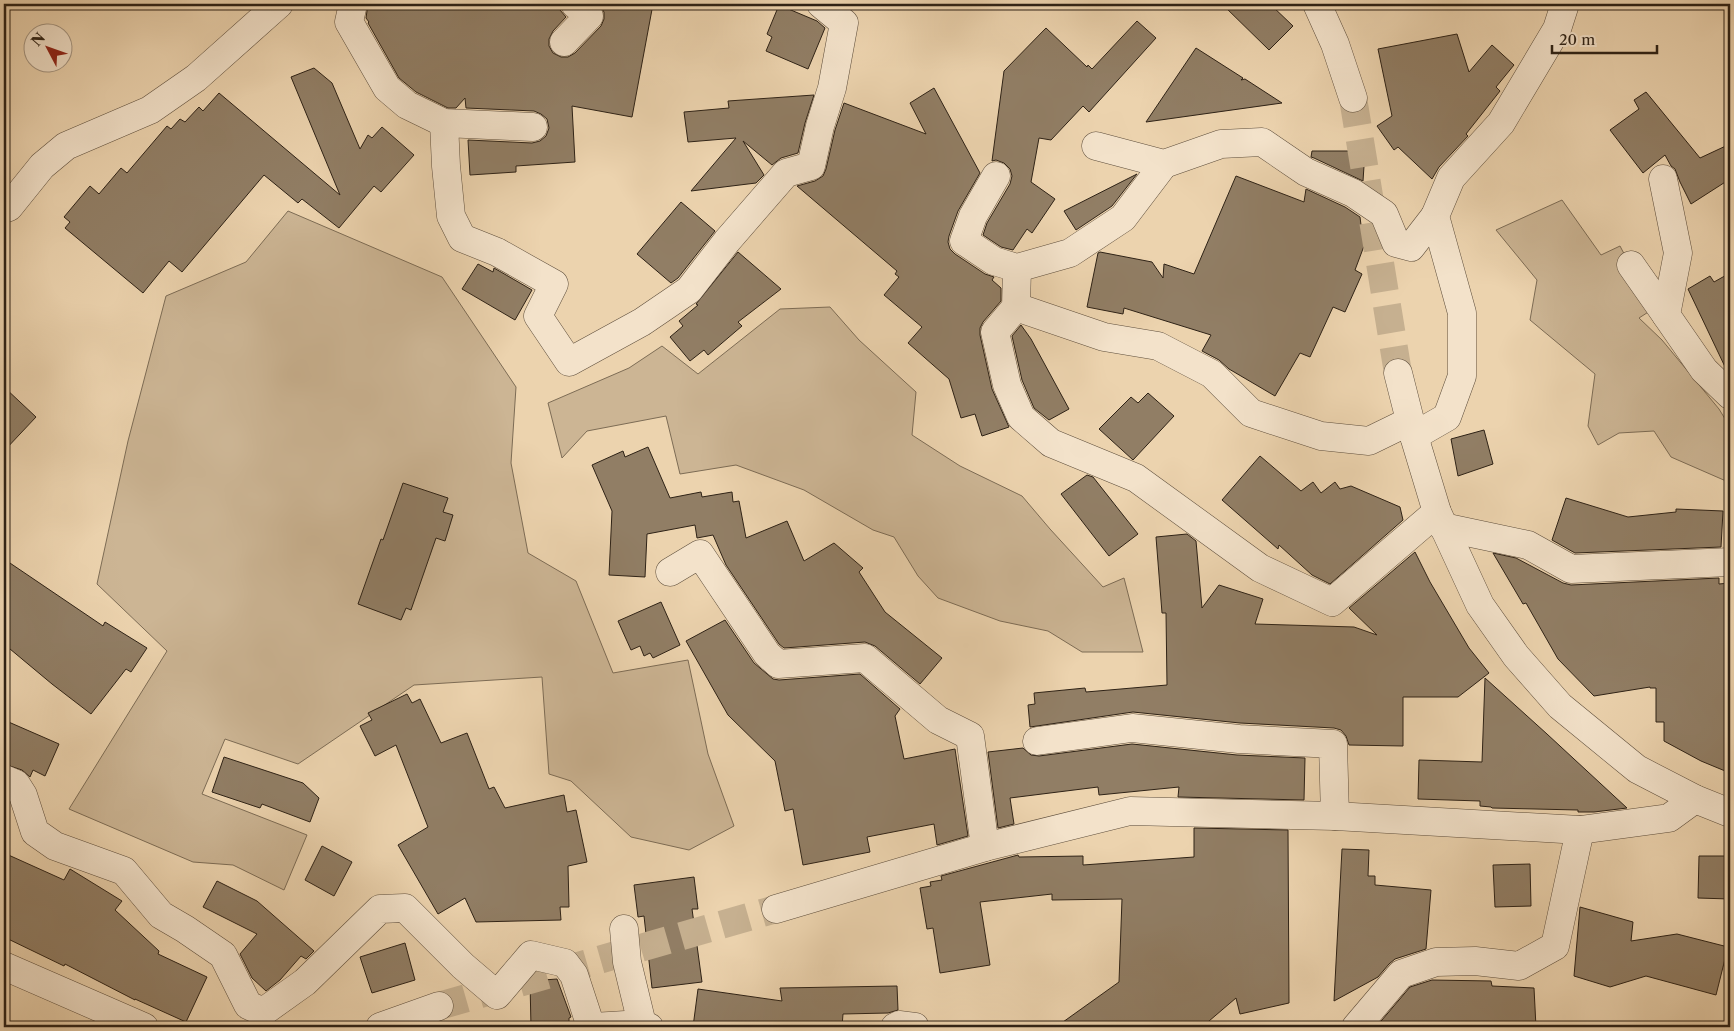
<svg xmlns="http://www.w3.org/2000/svg" width="1734" height="1031" viewBox="0 0 1734 1031" font-family="'Libre Caslon Text',serif">
	<rect width="100%" height="100%" fill="#ecd3ae"/>
	<filter id="stains"><feTurbulence type="fractalNoise" baseFrequency=".004" numOctaves="4"/><feColorMatrix values="0 0 0 0 .2 0 0 0 0 .09 0 0 0 0 .02 0 0 0 .5 -.17"/></filter>
	<radialGradient id="worn" r=".72"><stop offset=".6" stop-color="#630" stop-opacity="0"/><stop offset="1" stop-color="#630" stop-opacity=".3"/></radialGradient>
	<g fill="#ccb594" stroke="#7d6c55">
		<polygon points="1562,200 1601,255 1620,246 1653,309 1639,318 1662,340 1719,409 1730,427 1730,478 1726,481 1671,457 1654,431 1619,433 1598,445 1588,426 1595,374 1530,320 1537,280 1496,230"/>
		<polygon points="288,211 442,277 516,387 511,463 528,553 576,581 613,673 688,660 708,754 734,826 689,850 631,837 571,781 549,774 542,677 414,685 298,764 225,739 202,794 307,835 284,890 233,865 193,862 69,809 167,651 97,584 128,441 166,296 246,262"/>
		<polygon points="830,307 859,340 916,392 912,435 960,466 1022,496 1050,529 1103,587 1124,578 1143,652 1082,652 1048,631 1000,621 938,598 918,576 894,537 873,530 804,490 736,465 680,474 666,416 587,431 562,458 548,403 629,368 662,346 698,374 780,309"/>
	</g>
	<g fill="#917e65" stroke="#2e2216">
		<polygon points="368,4 560,4 560,10 566,17 553,31 549,39 549,46 553,53 561,57 568,57 575,53 601,26 604,19 604,12 599,4 653,4 632,117 572,106 575,162 516,166 516,172 470,175 468,140 532,143 540,141 546,136 549,128 547,119 541,114 534,111 466,108 465,98 456,108 448,108 416,92 399,78 368,23 369,22 366,18"/>
		<polygon points="1222,4 1270,4 1293,26 1269,50"/>
		<polygon points="779,5 817,21 825,28 808,69 766,51 772,37 767,34"/>
		<polygon points="1137,21 1156,38 1089,112 1083,106 1051,140 1039,138 1031,182 1055,199 1032,233 1027,229 1013,250 1001,247 983,235 987,223 1010,184 1012,176 1010,169 1004,163 996,160 992,161 1004,71 1046,28 1087,67 1088,65 1092,69"/>
		<polygon points="1457,34 1469,72 1492,45 1514,65 1496,87 1500,91 1466,134 1468,136 1439,167 1432,179 1398,147 1394,150 1377,126 1392,116 1378,49"/>
		<polygon points="1196,48 1243,78 1241,80 1245,79 1282,103 1146,122"/>
		<polygon points="314,68 332,83 360,149 368,135 372,138 382,127 414,155 381,192 374,186 339,228 302,199 298,203 264,175 182,272 169,261 143,293 65,228 70,222 64,217 90,186 99,194 121,168 127,173 167,126 171,129 180,119 185,122 199,107 203,111 219,93 340,195 291,77"/>
		<polygon points="934,88 980,173 958,211 949,236 948,242 950,249 955,254 985,274 994,277 992,280 1001,288 1001,301 983,322 980,328 980,335 992,389 1009,427 982,436 975,414 961,418 949,379 908,343 922,327 884,295 899,277 895,274 897,271 797,186 815,181 823,176 826,169 835,130 844,103 926,134 910,103"/>
		<polygon points="1646,92 1700,158 1730,144 1730,179 1691,204 1680,182 1675,169 1671,166 1665,155 1643,173 1610,130 1639,109 1634,100"/>
		<polygon points="814,95 805,123 798,153 781,158 772,165 743,141 764,175 756,183 691,191 736,138 688,142 684,112 729,108 728,101"/>
		<polygon points="1312,151 1365,151 1363,181 1314,158 1311,157"/>
		<polygon points="1137,174 1112,206 1076,230 1064,211"/>
		<polygon points="1236,176 1304,202 1306,189 1345,207 1360,217 1361,225 1370,230 1355,270 1362,274 1345,312 1333,307 1310,357 1300,353 1275,396 1229,369 1219,360 1202,351 1211,335 1124,308 1123,314 1087,307 1098,253 1100,252 1152,262 1163,278 1164,264 1194,274"/>
		<polygon points="681,202 715,231 678,278 671,283 637,254"/>
		<polygon points="738,252 781,289 738,322 742,326 708,355 704,350 690,361 670,337 683,326 679,321 698,305 696,304"/>
		<polygon points="478,264 493,272 494,268 532,290 515,320 462,289"/>
		<polygon points="1730,273 1730,374 1727,371 1688,289 1710,276 1714,282"/>
		<polygon points="1021,325 1031,339 1069,409 1049,420 1034,408 1022,380 1012,336"/>
		<polygon points="4,387 36,417 4,451"/>
		<polygon points="1148,393 1174,416 1133,460 1099,429 1131,397 1138,403"/>
		<polygon points="1484,430 1493,464 1458,476 1451,439"/>
		<polygon points="648,447 670,498 701,492 702,497 732,492 733,502 739,501 746,538 787,521 804,561 834,543 863,568 859,572 885,612 942,658 920,684 875,646 865,642 784,648 779,644 726,565 713,535 697,538 695,525 647,534 645,577 609,575 612,511 592,465 623,451 625,457"/>
		<polygon points="1260,456 1301,491 1313,482 1321,493 1335,482 1340,489 1351,486 1400,507 1403,520 1330,584 1312,575 1279,545 1278,549 1222,500"/>
		<polygon points="1087,475 1093,477 1138,534 1109,556 1061,494"/>
		<polygon points="403,483 448,498 443,512 453,515 445,541 436,538 411,610 406,608 401,620 358,604 381,539 383,540"/>
		<polygon points="1566,498 1628,517 1676,512 1676,509 1723,511 1721,547 1575,553 1552,540"/>
		<polygon points="1187,534 1196,541 1202,608 1219,585 1263,599 1255,624 1354,627 1377,635 1349,608 1415,552 1430,582 1469,648 1489,673 1458,697 1403,697 1403,746 1349,745 1346,736 1341,730 1334,728 1240,723 1133,712 1030,727 1028,705 1035,704 1034,693 1085,688 1086,692 1167,685 1166,613 1162,613 1156,537"/>
		<polygon points="1493,553 1516,558 1563,583 1571,585 1719,578 1719,584 1730,583 1730,773 1701,761 1664,741 1664,722 1656,722 1656,688 1650,688 1650,687 1594,696 1558,659 1526,603 1523,604"/>
		<polygon points="4,559 103,626 105,622 147,648 131,672 126,669 91,714 52,684 4,644"/>
		<polygon points="661,602 680,645 653,658 650,653 644,656 640,646 631,650 618,621"/>
		<polygon points="725,620 754,663 773,679 779,680 860,674 900,709 895,716 904,759 955,749 968,836 937,845 934,824 867,837 870,852 803,865 793,809 785,811 775,761 728,715 686,641"/>
		<polygon points="1485,678 1547,734 1627,808 1594,812 1578,812 1578,810 1492,808 1491,807 1480,806 1480,801 1418,799 1419,760 1482,762"/>
		<polygon points="407,694 412,703 420,699 441,743 467,733 489,789 494,787 505,808 564,795 567,812 576,810 587,862 568,866 569,907 560,907 561,920 476,922 465,898 438,914 398,845 428,827 396,745 375,756 360,726 372,720 368,713"/>
		<polygon points="4,720 59,744 45,776 33,770 30,777 22,770 4,764"/>
		<polygon points="1132,744 1237,755 1305,758 1304,800 1178,797 1179,787 1099,795 1098,787 1010,798 1014,824 998,828 988,752 1023,748 1031,755 1039,756"/>
		<polygon points="224,757 303,783 319,798 310,822 262,804 260,808 212,792"/>
		<polygon points="1194,828 1288,830 1289,1003 1240,1014 1236,998 1202,1027 1056,1027 1119,982 1122,899 1052,900 1052,894 980,902 990,965 940,973 933,928 927,929 920,888 931,886 930,882 942,880 941,876 1018,855 1019,857 1083,856 1083,865 1194,857"/>
		<polygon points="322,846 352,862 334,896 305,880"/>
		<polygon points="1342,849 1369,850 1368,876 1375,876 1375,885 1431,890 1426,949 1395,959 1389,964 1378,977 1334,1001"/>
		<polygon points="4,853 64,880 70,869 122,901 115,910 159,951 158,954 207,977 186,1022 135,999 135,1000 65,964 64,966 4,937"/>
		<polygon points="1699,856 1730,856 1730,899 1698,898"/>
		<polygon points="1530,864 1531,906 1495,907 1493,865"/>
		<polygon points="694,877 698,909 692,909 702,982 652,988 644,916 638,917 634,885"/>
		<polygon points="217,881 257,901 314,951 306,959 301,956 280,980 266,991 252,978 240,954 257,934 203,907"/>
		<polygon points="1580,907 1633,922 1631,941 1677,934 1728,947 1716,995 1646,976 1610,987 1574,976"/>
		<polygon points="405,943 415,980 372,993 360,957"/>
		<polygon points="557,979 571,1017 569,1018 569,1027 531,1027 530,981"/>
		<polygon points="1432,980 1491,981 1492,986 1534,988 1536,1027 1376,1027 1410,987"/>
		<polygon points="897,986 898,1010 888,1013 843,1014 842,1027 693,1027 698,989 782,1001 780,988"/>
	</g>
	<g fill="none" stroke-linecap="round" stroke-linejoin="round">
		<g stroke="#c6b090" stroke-width="28" stroke-dasharray="28 14" stroke-linecap="butt">
			<polyline points="1353,98 1398,373"/>
			<polyline points="439,1006 776,909"/>
		</g>
		<g stroke="#5e4e3c" stroke-width="29">
			<g id="minor">
				<polyline points="353,4 349,22 387,88 407,105 444,123 533,127"/>
				<polyline points="1317,4 1335,44 1353,98"/>
				<polyline points="564,42 589,16 575,4"/>
				<polyline points="444,123 446,166 451,216 462,238 497,252 554,284 538,316 569,362 642,322 689,290 727,241 786,173 811,166 820,126 832,88 844,23 821,4"/>
				<polyline points="1096,146 1164,164 1221,144 1262,142 1306,172 1353,193 1384,214 1396,243 1411,247 1435,216"/>
				<polyline points="996,176 973,216 964,241 994,261 1017,268 1070,253 1123,218 1164,164"/>
				<polyline points="1663,179 1678,253 1666,315 1704,370 1730,395"/>
				<polyline points="4,209 9,207 42,166 66,146 150,110 196,78 279,4"/>
				<polyline points="1631,265 1666,315"/>
				<polyline points="1017,268 1016,307 995,332 1007,385 1021,417 1051,443 1136,478 1260,568 1332,602 1437,512"/>
				<polyline points="1016,307 1104,337 1158,346 1212,374 1251,413 1321,436 1369,441 1410,421"/>
				<polyline points="1398,373 1414,436 1437,512 1480,605 1516,656 1560,706 1637,769 1695,799 1730,813"/>
				<polyline points="1414,436 1447,417 1462,376 1462,313 1435,216 1451,178 1501,123 1557,29 1565,4"/>
				<polyline points="1443,527 1528,545 1571,569 1730,562"/>
				<polyline points="670,572 700,554 767,654 778,664 865,658 938,720 970,736 985,847"/>
				<polyline points="1037,741 1132,728 1239,739 1333,744 1335,816"/>
				<polyline points="4,779 16,784 23,795 35,832 55,846 124,871 161,915 185,929 223,955 248,1005 263,1012 305,982 380,909 405,908 463,966 497,995 531,955 565,963 574,975 591,1027"/>
				<polyline points="776,909 985,847 1130,811 1335,816 1580,830 1669,818 1695,799"/>
				<polyline points="624,929 627,962 642,1024 649,1027"/>
				<polyline points="4,966 144,1027"/>
				<polyline points="380,1027 439,1006"/>
				<polyline points="593,1027 642,1024"/>
				<polyline points="895,1027 899,1025 915,1027"/>
				<polyline points="1356,1027 1401,974 1436,962 1475,961 1519,966 1555,946 1580,830"/>
			</g>
		</g>
		<use href="#minor" stroke="#f3e2ca" stroke-width="28"/>
	</g>
	<rect width="1734" height="1031" fill="none" stroke="#ecd3ae" stroke-width="20"/>
	<rect x="5" y="5" width="1724" height="1021" fill="none" stroke="#2e2216" stroke-width="2.5"/>
	<rect x="10" y="10" width="1714" height="1011" fill="none" stroke="#2e2216"/>
	<g transform="translate(48 48) rotate(311)"><circle r="24" fill="#f3e2ca" stroke="#a49582"/>
	<path d="M0-4L9 19L0 12L-9 19Z" fill="#8f2418"/>
	<text y="-8" font-size="14" font-weight="bold" text-anchor="middle" fill="#2e2216">N</text>
	</g>
	<path d="M1552 45v8h105v-8" fill="none" stroke="#2e2216" stroke-width="2.5"/>
	<text x="1559" y="45" font-size="15" fill="#2e2216" stroke="#f3e2ca" stroke-width="4" paint-order="stroke">20 m</text>
	<rect width="100%" height="100%" filter="url(#stains)"/>
	<rect width="100%" height="100%" fill="url(#worn)"/>
</svg>
